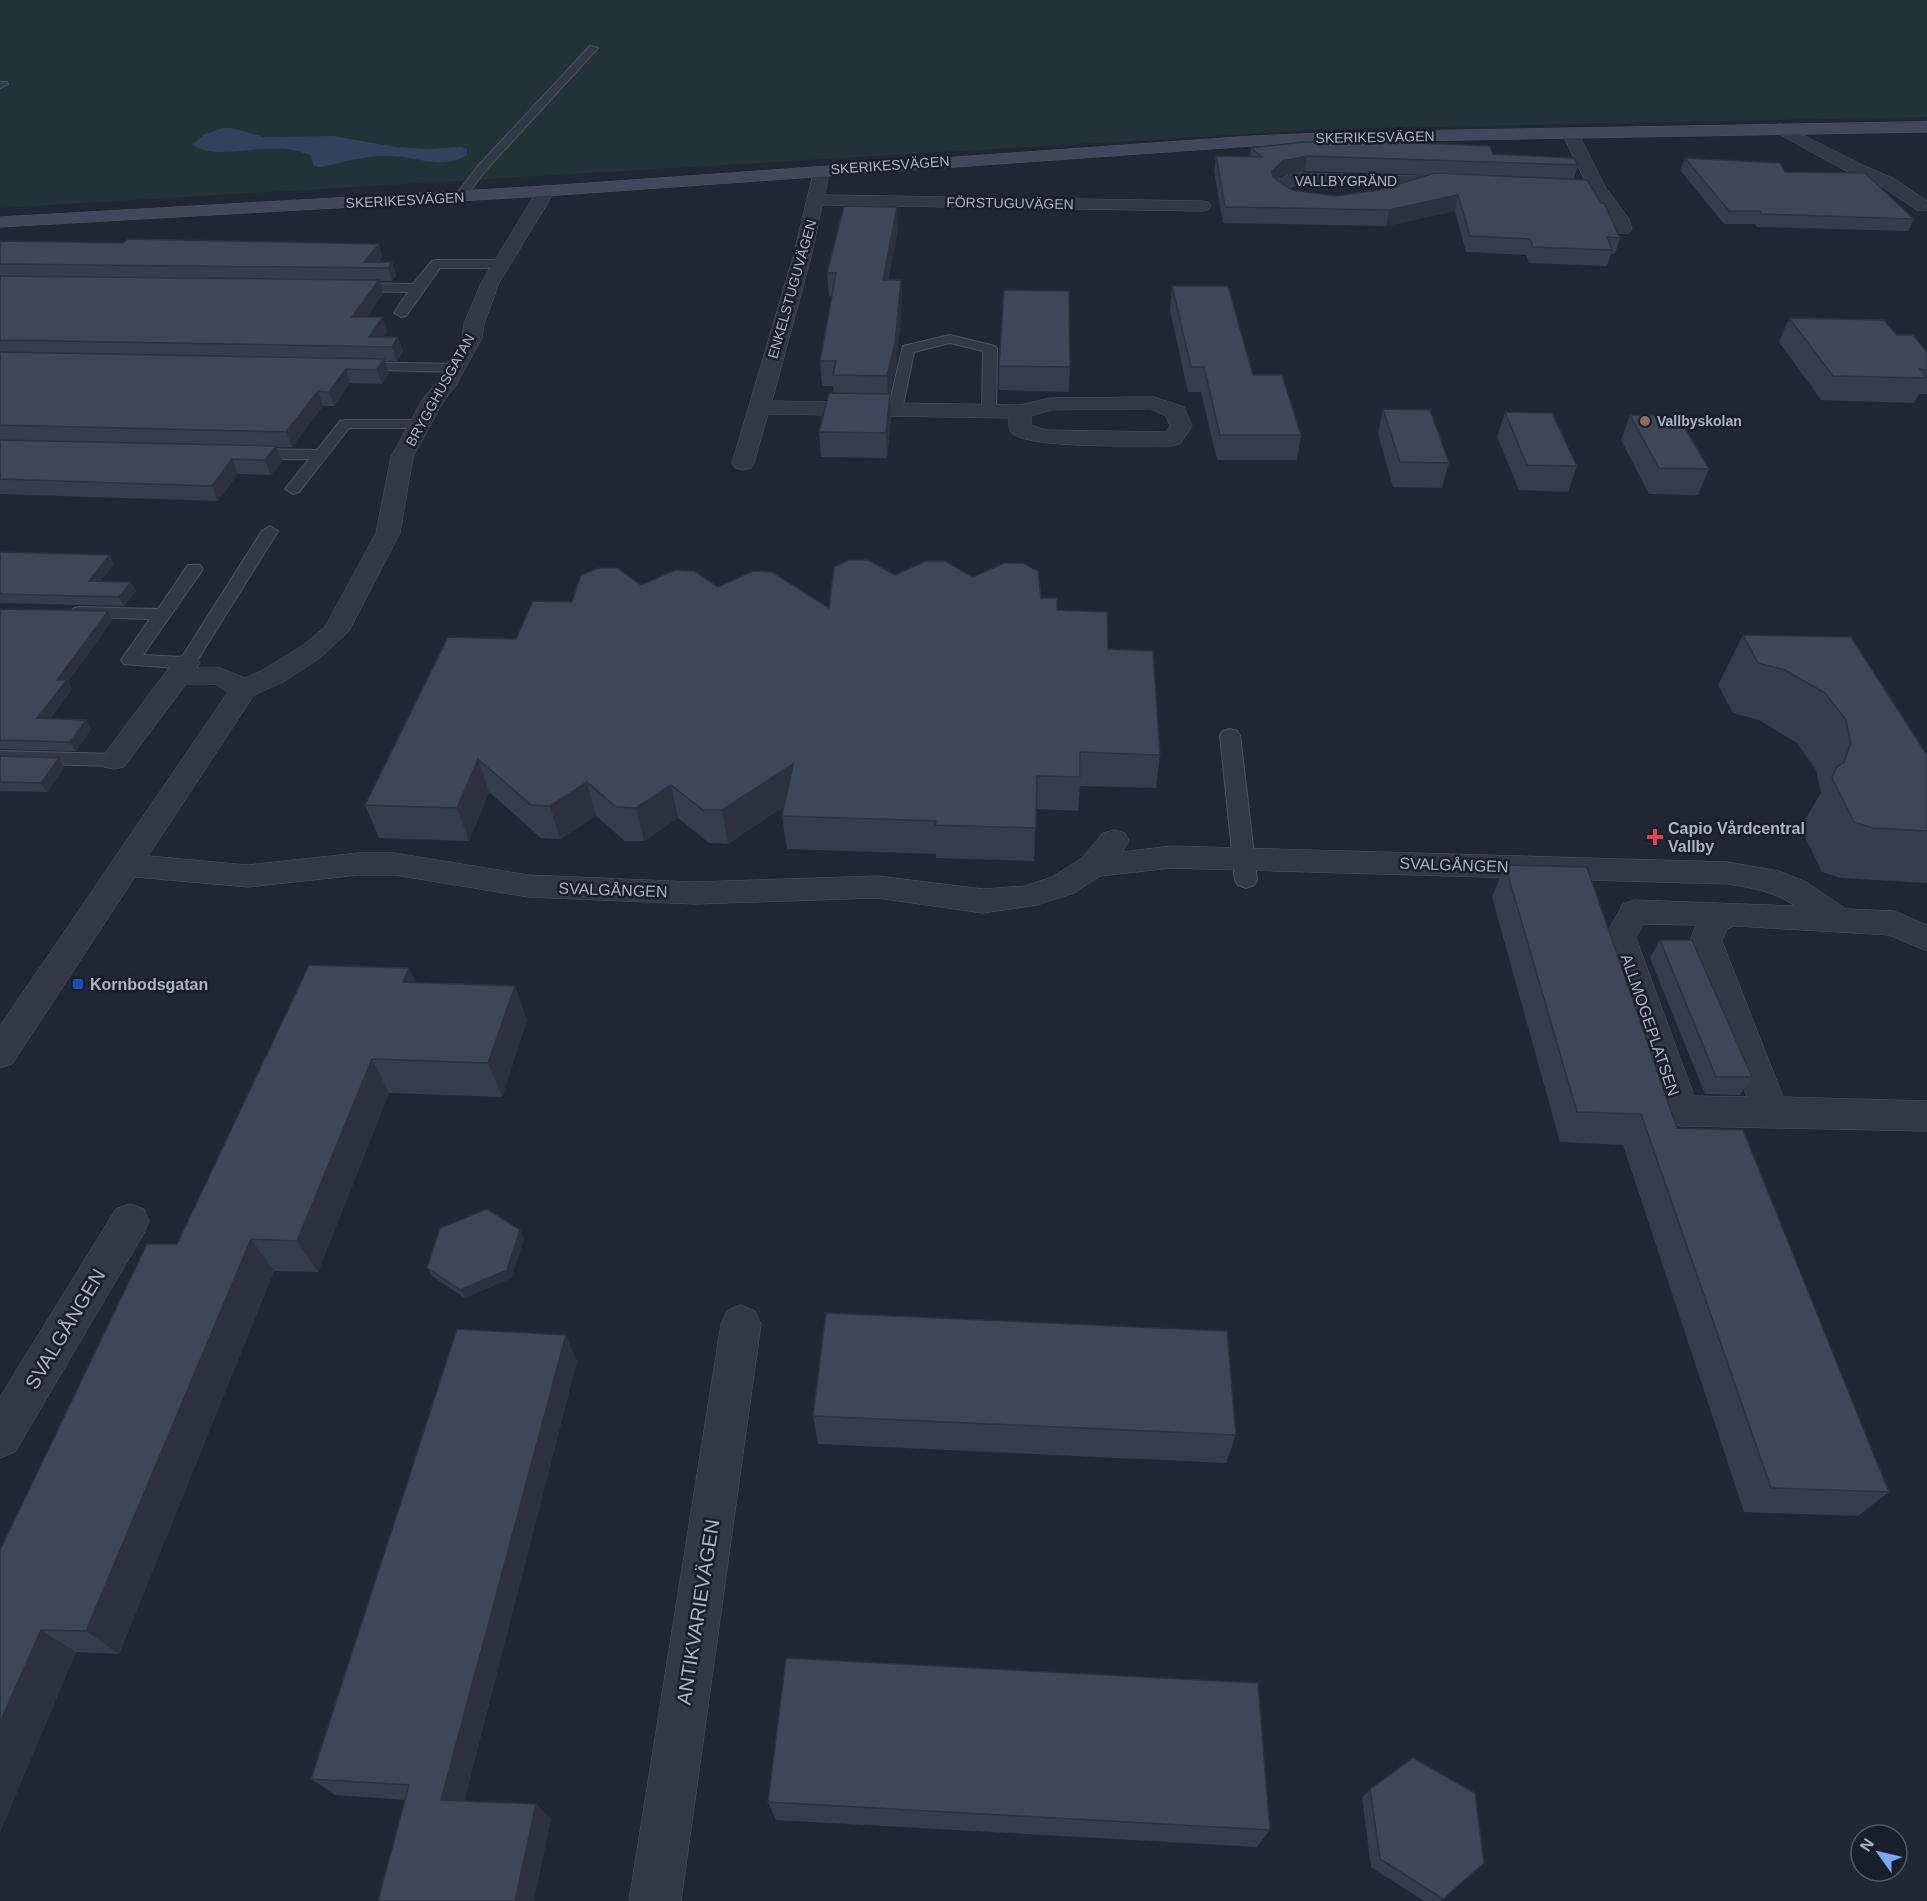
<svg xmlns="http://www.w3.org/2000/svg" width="1927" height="1901" viewBox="0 0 1927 1901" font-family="Helvetica,sans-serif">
	<rect width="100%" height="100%" fill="#1f2735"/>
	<polygon fill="#213336" points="0,0 1927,0 1927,117 1331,129 0,208"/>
	<path fill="#32425d" d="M223 128H232L264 137 333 136 396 147 428 149 461 147 467 149V155C441 171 417 156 390 156 365 155 344 162 321 167L314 166 311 156C274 136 221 164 193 145L203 135Z"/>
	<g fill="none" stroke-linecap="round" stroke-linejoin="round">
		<g stroke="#4d5461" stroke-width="2">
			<g id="lane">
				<polygon points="590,46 598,48 486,170 464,199 456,199 454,197 478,166"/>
				<polygon points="0,82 7,82 8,84 0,88"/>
				<polygon points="436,260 502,260 508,264 502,268 440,268 406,316 401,317 394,313 408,292 352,291 346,287 352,283 413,284 432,261"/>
				<polygon points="950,335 995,346 997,349 996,411 994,414 989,415 982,411 983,351 950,343 914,352 902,410 900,413 890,413 888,410 903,346"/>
				<polygon points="355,362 455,364 462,368 455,372 350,369 348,366 350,363"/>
				<polygon points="345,420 421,420 428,424 421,428 349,428 299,492 293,494 285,489 309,459 250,459 242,454 250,449 317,450 340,421"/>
				<polygon points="270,526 278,531 193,667 187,669 124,664 121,660 150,619 80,617 74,616 71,612 74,608 80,607 158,609 188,565 200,565 203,569 143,655 182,657 262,531"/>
				<polygon points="1230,729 1237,731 1240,735 1257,880 1254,885 1246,888 1238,885 1235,880 1220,735 1223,731"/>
				<polygon points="0,751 114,754 121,755 124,760 121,765 114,766 0,763"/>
			</g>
		</g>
		<g stroke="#4d5461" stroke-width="1">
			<g id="street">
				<polygon points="1781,124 1862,165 1893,178 1927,201 1927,210 1917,210 1881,186 1850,173 1775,132 1773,129 1775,126"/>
				<polygon points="1570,128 1578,133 1605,187 1629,219 1632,229 1629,233 1617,233 1611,219 1592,193 1547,193 1541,192 1539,188 1541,184 1547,183 1586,183 1562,133"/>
				<path d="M820 173 828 178 825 195 1202 201 1208 202 1211 206 1208 210 1202 211 822 205 811 257 772 401 1020 405 1050 398 1154 397 1184 407 1192 426 1180 444 1172 446C1145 445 1025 450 1011 432 1008 428 1009 423 1009 418L768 414 754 463 751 468 743 470 735 468 732 463 793 257 812 178ZM1151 409 1166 416 1170 426 1166 432 1046 430 1031 425V416L1051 410Z"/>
				<path d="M1299 173 1453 177 1461 182 1453 187 1299 183 1289 188 1293 193 1319 198 1322 202 1319 206C1304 209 1275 204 1272 186 1278 177 1288 175 1299 173Z"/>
				<path d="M546 186 552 187 555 191 499 283 484 324 482 338 456 385 443 402 413 457 400 533 349 631 320 658 283 682 254 695 148 856 248 865 358 853H395L528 875 695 882 877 876 983 889 1025 886 1052 877 1082 858 1103 833 1114 830 1125 833 1129 841 1122 852 1171 846 1727 862 1779 871 1806 882 1846 909 1894 911 1927 925V951L1889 935 1734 926 1727 929 1722 941 1783 1097 1927 1101V1131L1681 1126 1668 1122 1604 938 1623 904 1634 900 1795 906C1774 891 1752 888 1727 884L1171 868 1100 876 1074 893 1037 905 983 913 877 898 695 904 528 897 395 875H358L248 887 135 877 12 1064 0 1068V1026L228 692 215 684H186L124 767 114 769 104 767 100 760 177 657 187 655 197 657 200 663 197 668H220L245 678 263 670 302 646 325 627 376 533 391 457 422 400 436 383 462 338 464 324 481 283 537 191 540 187ZM1644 924 1696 925 1690 941 1747 1097 1694 1096 1636 938Z"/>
				<polygon points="130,1204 144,1209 149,1221 144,1233 15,1452 0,1458 0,1397 116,1209"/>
				<polygon points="741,1305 755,1311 761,1324 681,1901 629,1901 721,1324 727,1311"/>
			</g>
		</g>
		<g stroke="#4d5461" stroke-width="1">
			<polygon id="secondary" points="1927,122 1927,132 1348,142 1252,146 546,196 0,227 0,217 546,186 1252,136 1348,132"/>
		</g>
		<use href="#lane" fill="#323946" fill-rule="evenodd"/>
		<use href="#street" fill="#323946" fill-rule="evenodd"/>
		<use href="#secondary" fill="#404859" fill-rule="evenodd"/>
	</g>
	<g fill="#343d4c" fill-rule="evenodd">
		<path d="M1396 142 1578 165 1574 179 1620 238 1615 254H1611L1607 266 1529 263 1526 255 1466 252 1455 211 1386 226 1223 223 1214 171 1216 156 1250 157 1251 148ZM1305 171 1427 175 1379 190 1336 196 1292 190 1277 180 1281 176Z"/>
		<polygon points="1685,158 1785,172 1914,219 1908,231 1757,227 1755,224 1724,224 1680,170"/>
		<polygon points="898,229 888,280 901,280 902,303 896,367 890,394 891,418 887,458 821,457 819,432 834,393 833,386 822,386 820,361 832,297 829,296 827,273"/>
		<polygon points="0,241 123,243 379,244 382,257 379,262 392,262 396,276 392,281 379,281 383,294 366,317 387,331 383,337 403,351 397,361 385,361 389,373 382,384 350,383 334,406 323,406 292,447 276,447 282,461 271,475 238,474 218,501 0,494"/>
		<polygon points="1172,286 1253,375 1301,435 1297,460 1217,460 1201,392 1188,392 1170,310"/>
		<polygon points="1789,318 1897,335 1927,352 1927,394 1919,394 1914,403 1821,400 1779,342"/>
		<polygon points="999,366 1070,367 1069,392 999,390"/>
		<polygon points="1383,409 1449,463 1442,488 1393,487 1378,434"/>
		<polygon points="1505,412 1577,466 1568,492 1519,490 1497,437"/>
		<polygon points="1630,415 1709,469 1698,495 1649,494 1621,440"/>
		<polygon points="0,552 114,564 100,581 131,582 136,591 124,606 0,603"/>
		<polygon points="895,575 973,577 1041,598 1108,649 1160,755 1156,788 1080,786 1078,811 1036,809 1034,861 936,858 936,854 787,849 782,816 784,806 728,844 709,843 678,818 644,841 625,841 596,816 560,839 541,838 489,792 469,841 379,838 365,805 516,639 572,602 641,585 718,587 829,608"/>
		<polygon points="0,609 112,620 68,682 72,689 50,719 86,720 91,729 76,751 0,749"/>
		<polygon points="1743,635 1927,755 1927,883 1841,878 1822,872 1801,829 1806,818 1821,793 1816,770 1797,743 1759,720 1733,713 1718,685"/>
		<polygon points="0,756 59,758 64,767 47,792 0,791"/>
		<polygon points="1505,865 1677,1128 1889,1492 1858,1516 1744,1512 1623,1145 1560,1142 1492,897"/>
		<polygon points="1660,940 1752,1077 1740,1095 1705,1094 1650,958"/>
		<polygon points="409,968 416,983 527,1020 502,1097 389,1093 318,1272 274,1271 119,1654 76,1652 0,1832 0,1550 177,1244"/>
		<polygon points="520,1230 524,1239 511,1278 465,1298 432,1276 427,1268"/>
		<polygon points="577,1361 464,1801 536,1804 551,1819 405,1800 335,1795 311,1779"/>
		<polygon points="813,1416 1236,1435 1226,1463 818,1444"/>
		<polygon points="1370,1789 1443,1899 1440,1901 1424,1901 1371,1867 1362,1798"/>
		<polygon points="768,1802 1270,1830 1257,1847 776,1820"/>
	</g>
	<g fill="#2b323e">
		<polygon points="1307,156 1305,171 1281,176 1270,186 1272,171 1283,161"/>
		<polygon points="1458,195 1455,211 1386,226 1389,210"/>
		<polygon points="897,207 898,229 884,303 883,280"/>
		<polygon points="379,244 382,257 374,268 364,262"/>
		<polygon points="392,262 396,276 392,281 388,268"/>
		<polygon points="379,280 383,294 357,331 352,317"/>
		<polygon points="901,280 902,303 896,367 888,401 887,376"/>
		<polygon points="383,317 387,331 377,346 369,337"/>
		<polygon points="398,337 403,351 397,361 392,347"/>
		<polygon points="384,359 389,373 382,384 377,370"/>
		<polygon points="346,369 350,383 334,406 329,392"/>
		<polygon points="318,391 323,406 292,447 286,432"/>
		<polygon points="890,394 891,418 887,458 886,433"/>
		<polygon points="276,446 282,461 271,475 265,460"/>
		<polygon points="232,459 238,474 218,501 212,486"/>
		<polygon points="110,555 114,564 93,589 89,581"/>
		<polygon points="131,582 136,591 124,606 119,597"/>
		<polygon points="108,611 112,620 68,682 72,689 43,727 37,718 57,680"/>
		<polygon points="86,720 91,729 76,751 70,742"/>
		<polygon points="59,758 64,767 47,792 41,783"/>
		<polygon points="478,759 489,792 469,841 457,808"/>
		<polygon points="793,764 797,798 728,844 722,810"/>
		<polygon points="587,782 596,816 560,839 550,806"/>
		<polygon points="671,785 678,818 644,841 636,808"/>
		<polygon points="409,968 424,1002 403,982"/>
		<polygon points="515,986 527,1020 502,1097 488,1063"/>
		<polygon points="372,1059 389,1093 318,1272 297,1241"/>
		<polygon points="520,1230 524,1239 511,1278 465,1298 460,1290"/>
		<polygon points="251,1239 274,1271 119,1654 86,1631"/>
		<polygon points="566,1335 577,1361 460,1815 441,1800"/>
		<polygon points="41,1630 76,1652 0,1832 0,1722"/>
		<polygon points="536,1804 551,1819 534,1901 515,1901"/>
	</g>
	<g fill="#3d4758" stroke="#2b323e" stroke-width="1.5">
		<polygon points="1394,140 1396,142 1490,146 1493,154 1574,158 1578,165 1307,156 1283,161 1272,171 1273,177 1292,190 1336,196 1379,190 1435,173 1587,180 1601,203 1604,203 1620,238 1607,237 1612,250 1533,247 1530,239 1470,236 1458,195 1389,210 1225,207 1216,156 1262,157 1251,148 1303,142"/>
		<polygon points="1685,158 1780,163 1785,172 1865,173 1914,219 1762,214 1760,211 1729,211"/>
		<polygon points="844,206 897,207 883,280 901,280 895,343 887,376 833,375 836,361 820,361 836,273 827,273"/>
		<polygon points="128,239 379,244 364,262 392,262 388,268 0,264 0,241 123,243"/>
		<polygon points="0,276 379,280 352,317 383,317 369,337 398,337 392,347 0,340"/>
		<polygon points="1172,286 1228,286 1253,375 1282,375 1301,435 1220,435 1204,367 1191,367"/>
		<polygon points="1004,290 1069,291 1070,367 999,366"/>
		<polygon points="1789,318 1884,320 1897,335 1913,335 1927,352 1927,370 1920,369 1927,378 1833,376"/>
		<polygon points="0,352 384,359 377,370 346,369 329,392 318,391 286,432 0,425"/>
		<polygon points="829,393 890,394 886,433 819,432"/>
		<polygon points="1383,409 1430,410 1449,463 1400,462"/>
		<polygon points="1505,412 1552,413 1577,466 1527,465"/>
		<polygon points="1630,415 1678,416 1709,469 1659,468"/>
		<polygon points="0,440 276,446 265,460 232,459 212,486 0,479"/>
		<polygon points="0,552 110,555 89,581 131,582 119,597 0,594"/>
		<polygon points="849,560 868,560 895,575 926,561 945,561 973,577 1004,563 1023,563 1038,571 1041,598 1057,598 1057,610 1107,612 1108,649 1153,651 1160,755 1080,752 1080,777 1037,776 1036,828 935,825 936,821 782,816 793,764 722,810 703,810 671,785 636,808 616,807 587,782 550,806 531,805 478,759 457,808 365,805 448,637 516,639 533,601 572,602 581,575 598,568 617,568 641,585 675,570 694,571 718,587 753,571 772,572 829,608 834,567"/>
		<polygon points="0,609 108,611 57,680 67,680 37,718 86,720 70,742 0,740"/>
		<polygon points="1743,635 1851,637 1927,755 1927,831 1873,828 1854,822 1832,778 1836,768 1844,762 1851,743 1846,720 1825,693 1785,670 1758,663"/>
		<polygon points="0,756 59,758 41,783 0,782"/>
		<polygon points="1505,865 1587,867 1677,1128 1743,1130 1889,1492 1771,1488 1641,1114 1577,1112"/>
		<polygon points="1660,940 1692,940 1752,1077 1716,1077"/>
		<polygon points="309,965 409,968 403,982 515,986 488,1063 372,1059 297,1241 251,1239 86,1631 41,1630 0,1722 0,1550 147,1244 177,1244"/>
		<polygon points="487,1209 520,1230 507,1270 460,1290 427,1268 440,1228"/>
		<polygon points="826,1313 1227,1331 1236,1435 813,1416"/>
		<polygon points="457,1329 566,1335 441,1800 536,1804 515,1901 378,1901 409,1785 311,1779"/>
		<polygon points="786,1658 1258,1683 1270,1830 768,1802"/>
		<polygon points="1413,1758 1475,1793 1484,1863 1443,1899 1380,1859 1370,1789"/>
	</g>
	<circle fill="#8d6e63" stroke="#181e2a" stroke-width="2" cx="1645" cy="421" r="6"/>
	<path fill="#e0444e" stroke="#181e2a" stroke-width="2" d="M1652 828h6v6h6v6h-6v6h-6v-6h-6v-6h6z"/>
	<rect fill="#1a4fb4" stroke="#181e2a" stroke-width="2" x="72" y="978" width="12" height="12" rx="3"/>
	<g text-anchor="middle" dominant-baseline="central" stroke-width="5" stroke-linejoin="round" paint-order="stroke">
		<g font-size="14" fill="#acb4c3" stroke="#181e2a">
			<text transform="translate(1375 137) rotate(-1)">SKERIKESVÄGEN</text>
			<text transform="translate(890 165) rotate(-4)">SKERIKESVÄGEN</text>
			<text x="1346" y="181">VALLBYGRÄND</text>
			<text transform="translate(405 200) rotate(-3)">SKERIKESVÄGEN</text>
			<text transform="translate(1010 203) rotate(1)">FÖRSTUGUVÄGEN</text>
			<text transform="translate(792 289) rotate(-74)">ENKELSTUGUVÄGEN</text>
			<text transform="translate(440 390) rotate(-61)">BRYGGHUSGATAN</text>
		</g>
		<g font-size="14" font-weight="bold" fill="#acb4c3" stroke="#181e2a" text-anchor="start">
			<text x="1657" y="421">Vallbyskolan</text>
		</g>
		<g font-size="16" font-weight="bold" fill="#acb4c3" stroke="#181e2a" text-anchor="start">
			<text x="1668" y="828">Capio Vårdcentral<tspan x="1668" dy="18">Vallby</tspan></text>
			<text x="90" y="984">Kornbodsgatan</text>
		</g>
		<g font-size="16" fill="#acb4c3" stroke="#181e2a">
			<text transform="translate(1454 865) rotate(2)">SVALGÅNGEN</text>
			<text transform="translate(613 890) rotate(2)">SVALGÅNGEN</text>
			<text transform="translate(1650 1025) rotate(71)">ALLMOGEPLATSEN</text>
		</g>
		<g font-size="20" fill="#acb4c3" stroke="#181e2a">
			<text transform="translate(65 1329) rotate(-59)">SVALGÅNGEN</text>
			<text transform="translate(698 1612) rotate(-81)">ANTIKVARIEVÄGEN</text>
		</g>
	</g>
	<g transform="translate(1879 1853) rotate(304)"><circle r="28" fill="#181e2a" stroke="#535a67" stroke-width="1.5"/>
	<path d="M0-4.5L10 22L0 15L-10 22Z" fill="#7ca6f8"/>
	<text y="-9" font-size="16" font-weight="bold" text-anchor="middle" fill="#acb4c3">N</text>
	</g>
</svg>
